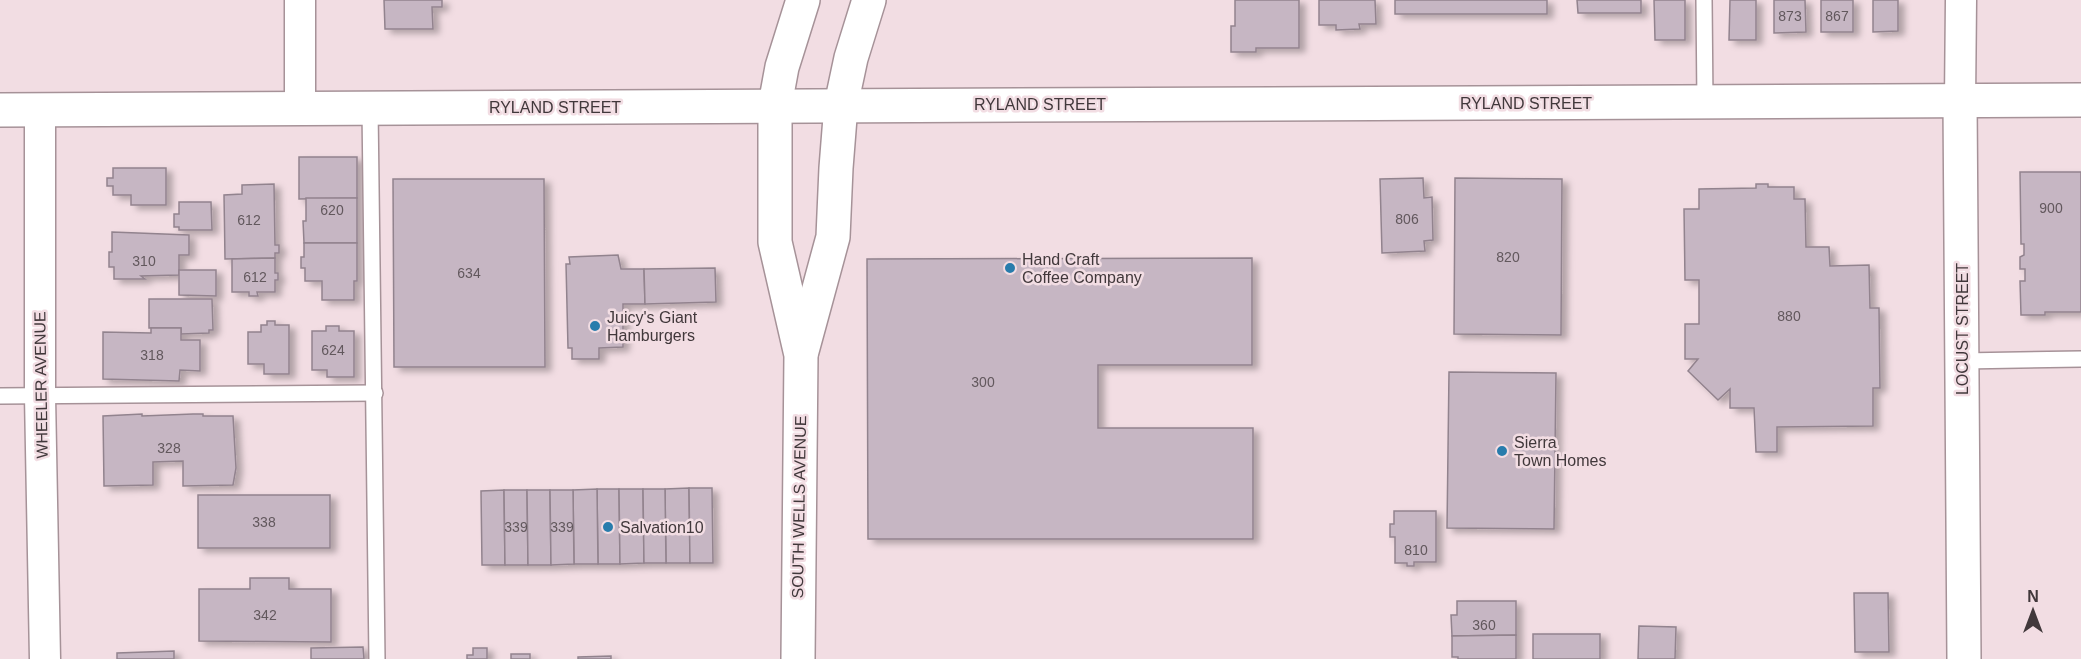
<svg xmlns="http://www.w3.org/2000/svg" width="2081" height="659" viewBox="0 0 2081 659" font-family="Arial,sans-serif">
	<defs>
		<filter id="shadow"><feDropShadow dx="6" dy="4" stdDeviation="3" flood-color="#0004"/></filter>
	</defs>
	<rect width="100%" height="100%" fill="#f2dde3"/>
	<g fill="#c6b6c3" stroke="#92838e" stroke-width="1.5" filter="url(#shadow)">
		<polygon points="384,0 442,0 442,7 432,7 433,29 385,29"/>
		<polygon points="1235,0 1299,0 1299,48 1256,48 1256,52 1231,52 1231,26 1235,26"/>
		<polygon points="1319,0 1375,0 1376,24 1359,24 1360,29 1336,30 1336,25 1319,25"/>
		<rect x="1395" y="0" width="152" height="14"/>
		<polygon points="1577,0 1641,0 1641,13 1578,13"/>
		<polygon points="1654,0 1685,0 1685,40 1655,40"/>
		<polygon points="1730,0 1756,0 1756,40 1729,40"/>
		<polygon points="1774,0 1805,0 1806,32 1774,33"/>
		<rect x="1821" y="0" width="32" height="32"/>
		<polygon points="1873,0 1898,0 1898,31 1873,32"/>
		<polygon points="299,157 357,157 357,198 299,199"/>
		<polygon points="113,168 166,168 166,205 131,205 131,195 113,195 113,186 107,186 107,178 113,178"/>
		<polygon points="2020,172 2081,172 2081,312 2045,312 2045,315 2021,315 2020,281 2025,281 2025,269 2020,269 2020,257 2024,255 2024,244 2021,244"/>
		<polygon points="1423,178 1424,198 1432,197 1433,240 1424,241 1425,251 1382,253 1380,179"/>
		<polygon points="1455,178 1562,179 1561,335 1454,334"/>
		<polygon points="393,179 544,179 545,367 394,367"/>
		<polygon points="274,184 275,245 279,245 279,253 275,253 275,258 225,259 224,195 242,194 242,185"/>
		<polygon points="1756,184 1768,184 1768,187 1794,187 1794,199 1805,199 1806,247 1829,247 1830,266 1869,265 1870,308 1879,308 1880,388 1873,388 1873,426 1777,427 1777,452 1756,452 1754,408 1730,408 1730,389 1718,400 1688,371 1698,359 1685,359 1685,324 1699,324 1699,280 1685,280 1684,209 1699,209 1699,189 1756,188"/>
		<polygon points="306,198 357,198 357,243 304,243 303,221 306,221"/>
		<polygon points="179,202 211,202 212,230 179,230 179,227 174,227 174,214 179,214"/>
		<polygon points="112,232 189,235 189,255 179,255 179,275 141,276 145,279 114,279 114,267 109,267 109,252 112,252"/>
		<polygon points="304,243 357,243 357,281 354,281 354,300 322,300 322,281 305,281 305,268 301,268 301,257 304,257"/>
		<polygon points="618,255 621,269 644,269 645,304 623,304 623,347 599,348 599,359 572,359 572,348 568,348 566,264 570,264 569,257"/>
		<polygon points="275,258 275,273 278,273 278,280 275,280 275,292 257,292 258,296 249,296 249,292 232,292 232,259"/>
		<polygon points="1252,258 1252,365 1098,365 1098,428 1253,428 1253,539 868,539 867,259"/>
		<polygon points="715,268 716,302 645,304 644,269"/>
		<polygon points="179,270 216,270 216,296 179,295"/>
		<polygon points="149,299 212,299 213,330 209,330 209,333 181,334 181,328 149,328"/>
		<polygon points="267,321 275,321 275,325 289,325 289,374 264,374 264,364 248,364 248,332 261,332 261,325 267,325"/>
		<polygon points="326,326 339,326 339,331 354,331 354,377 327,377 327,370 312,370 312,331 326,331"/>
		<polygon points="151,328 181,328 181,340 200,340 200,371 180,370 179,381 103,379 103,332 151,333"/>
		<polygon points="1449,372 1556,373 1554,529 1447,528"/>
		<polygon points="142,414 142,416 193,414 203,414 203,416 233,416 236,468 233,485 183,486 183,461 153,462 153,485 104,486 103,416"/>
		<polygon points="689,488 690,563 666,563 665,489"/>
		<polygon points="689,488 712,488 713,563 690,563"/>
		<polygon points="597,489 619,489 620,564 598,564"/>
		<polygon points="597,489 598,564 574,564 573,490"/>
		<polygon points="619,489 643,489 644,563 620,564"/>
		<polygon points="643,489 665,489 666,563 644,563"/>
		<polygon points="504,490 505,565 482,565 481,491"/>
		<polygon points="504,490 527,490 528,565 505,565"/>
		<polygon points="527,490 550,490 551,565 528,565"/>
		<polygon points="550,490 573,490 574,564 551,565"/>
		<rect x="198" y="495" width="132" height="53"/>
		<polygon points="1394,511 1436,511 1436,562 1414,562 1414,566 1407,566 1407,563 1395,563 1395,537 1390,537 1390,524 1394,524"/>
		<polygon points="250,578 289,578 289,589 331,589 331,642 199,641 199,589 250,589"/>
		<polygon points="1854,593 1888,593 1889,652 1855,652"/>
		<polygon points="1457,601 1516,601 1516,635 1452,636 1451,615 1457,615"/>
		<polygon points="1639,626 1676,627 1675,659 1638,659"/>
		<rect x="1533" y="634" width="67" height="25"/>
		<polygon points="1516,635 1516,659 1458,659 1458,657 1452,657 1452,636"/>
		<polygon points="363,647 364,659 311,659 311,648"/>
		<polygon points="473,648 487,648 487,659 467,659 467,655 473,655"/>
		<polygon points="174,651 174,659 117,659 117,653"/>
		<rect x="511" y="654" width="19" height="5"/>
		<polygon points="611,656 611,659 578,659 578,657"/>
	</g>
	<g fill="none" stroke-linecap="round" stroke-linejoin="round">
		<g stroke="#a69298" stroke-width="18">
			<g id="lane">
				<polyline points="1704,0 1705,103"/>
				<polyline points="370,108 377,659"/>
				<polyline points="1962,361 2081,359"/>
				<polyline points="0,396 375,393"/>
			</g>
		</g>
		<g stroke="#a69298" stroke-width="33">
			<g id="street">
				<polyline points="1960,101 1961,0"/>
				<polyline points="300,108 300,0"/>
				<polyline points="40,110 40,396 45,659"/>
			</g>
		</g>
		<g stroke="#a69298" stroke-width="36">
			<g id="secondary">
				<polyline points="1960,101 1964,659"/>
				<polyline points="0,110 2081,100"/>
				<polyline points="802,351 833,237 836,168 841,105 851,58 869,0"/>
				<polyline points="798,659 801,355 775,242 775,105 782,67 803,0"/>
			</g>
		</g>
		<use href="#lane" stroke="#fff" stroke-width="15"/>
		<use href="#street" stroke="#fff" stroke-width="30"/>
		<use href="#secondary" stroke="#fff" stroke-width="33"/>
	</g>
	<g fill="#287cac" stroke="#f2dde3" stroke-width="2">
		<circle cx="1010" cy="268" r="6"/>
		<circle cx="595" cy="326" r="6"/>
		<circle cx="1502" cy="451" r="6"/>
		<circle cx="608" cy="527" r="6"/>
	</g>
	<g text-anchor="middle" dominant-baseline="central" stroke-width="5" stroke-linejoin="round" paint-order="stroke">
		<g font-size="14" fill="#62585d">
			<text x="1790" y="16">873</text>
			<text x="1837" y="16">867</text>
			<text x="2051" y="208">900</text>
			<text x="332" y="210">620</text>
			<text x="1407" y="219">806</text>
			<text x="249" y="220">612</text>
			<text x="1508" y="257">820</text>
			<text x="144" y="261">310</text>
			<text x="469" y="273">634</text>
			<text x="255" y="277">612</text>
			<text x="1789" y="316">880</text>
			<text x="333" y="350">624</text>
			<text x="152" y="355">318</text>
			<text x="983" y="382">300</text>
			<text x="169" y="448">328</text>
			<text x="264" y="522">338</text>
			<text x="516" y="527">339</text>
			<text x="562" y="527">339</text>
			<text x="1416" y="550">810</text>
			<text x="265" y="615">342</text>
			<text x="1484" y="625">360</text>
		</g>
		<g font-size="16" fill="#41383b" stroke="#f2dde3">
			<text x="1526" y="103">RYLAND STREET</text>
			<text x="1040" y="104">RYLAND STREET</text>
			<text x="555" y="107">RYLAND STREET</text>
			<text transform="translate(1962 329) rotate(-90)">LOCUST STREET</text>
			<text transform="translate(41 385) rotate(-91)">WHEELER AVENUE</text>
			<text transform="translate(799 507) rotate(-89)">SOUTH WELLS AVENUE</text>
		</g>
		<g font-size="16" fill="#41383b" stroke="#f2dde3" text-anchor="start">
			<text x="1022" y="259">Hand Craft<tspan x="1022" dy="18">Coffee Company</tspan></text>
			<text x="607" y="317">Juicy's Giant<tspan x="607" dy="18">Hamburgers</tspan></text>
			<text x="1514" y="442">Sierra<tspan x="1514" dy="18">Town Homes</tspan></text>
			<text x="620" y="527">Salvation10</text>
		</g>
	</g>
	<g transform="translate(2033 611)" stroke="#f2dde3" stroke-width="4.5" paint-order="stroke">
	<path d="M0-4.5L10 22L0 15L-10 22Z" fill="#41383b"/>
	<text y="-9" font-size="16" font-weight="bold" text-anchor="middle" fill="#41383b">N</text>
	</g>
</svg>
